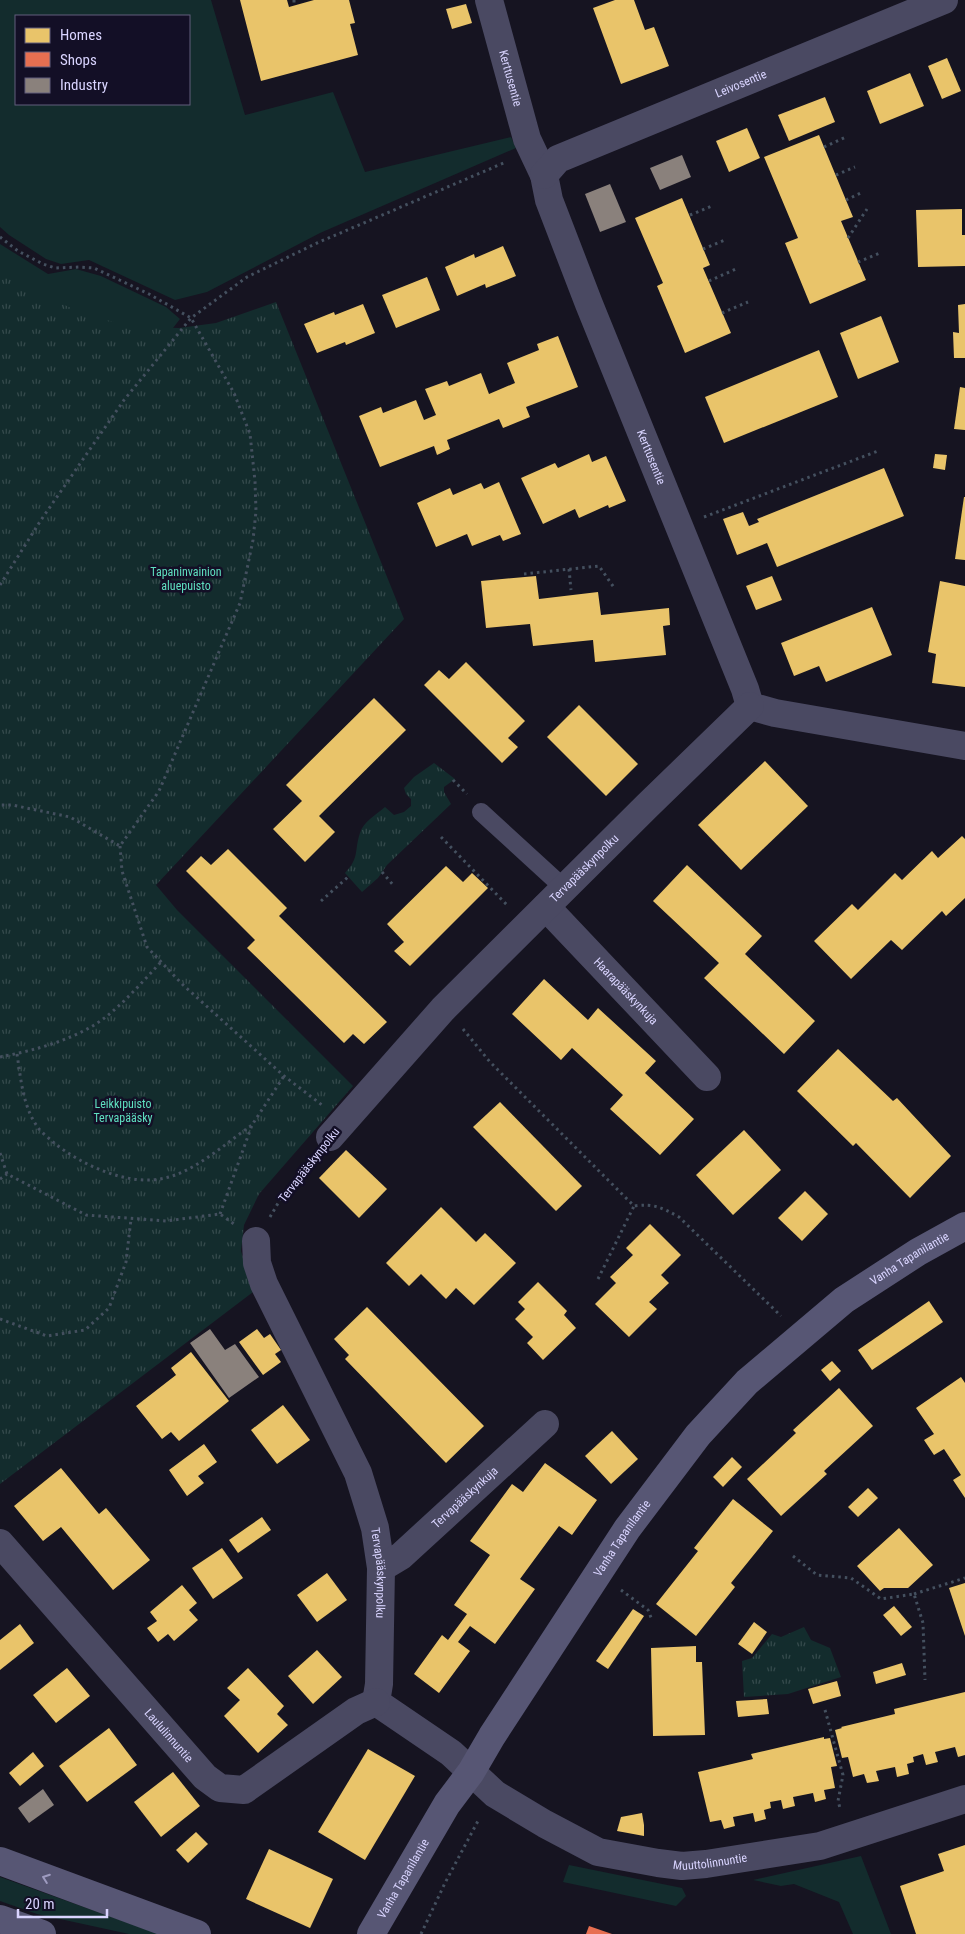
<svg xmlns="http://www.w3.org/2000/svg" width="965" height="1934" viewBox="0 0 965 1934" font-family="'Roboto Condensed',sans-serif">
	<defs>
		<pattern id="park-tufts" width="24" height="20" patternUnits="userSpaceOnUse" patternTransform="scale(1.25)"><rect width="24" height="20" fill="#132c2d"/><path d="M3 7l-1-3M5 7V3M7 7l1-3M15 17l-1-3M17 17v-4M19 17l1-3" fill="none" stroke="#354a4c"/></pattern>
	</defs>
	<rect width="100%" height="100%" fill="#161421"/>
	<g fill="#132c2d" fill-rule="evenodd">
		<path d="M0 0H211L245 115 333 92 365 172 511 137 516 148 320 233 207 292 175 300 89 260 61 264 46 259 9 235 0 227ZM16 16H189V104H16Z"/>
		<polygon points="0,244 48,274 76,269 101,276 166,307 180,319 75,454 0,570"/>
		<polygon points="861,1856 891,1934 853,1934 839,1902 794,1884 781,1886 753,1880"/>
		<polygon points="569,1865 682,1888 686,1896 676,1906 563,1882"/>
		<polygon points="0,1877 159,1934 129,1934 37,1914 0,1901"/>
	</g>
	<g fill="url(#park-tufts)">
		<polygon points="4,273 24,279 37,292 88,316 137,327 179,328 216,323 276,302 404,619 156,885 177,910 353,1086 259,1194 244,1225 241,1251 253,1292 0,1484 0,274"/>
		<path d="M434 763 455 779 444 787V792L451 804 387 865 378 878 362 892 345 873C360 857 354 851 360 833 363 822 377 814 385 807L394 815 404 812 411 806V799L406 794 404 788 414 777Z"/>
		<polygon points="804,1627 811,1640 830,1648 841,1677 788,1694 744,1697 742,1661 752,1658 772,1634 781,1637"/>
	</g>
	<g fill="#e9c46a">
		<polygon points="240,0 287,0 289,7 314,0 349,0 355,23 350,24 358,55 261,81"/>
		<polygon points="615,0 634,0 645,30 654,27 669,66 621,84 593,8"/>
		<polygon points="466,4 472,23 452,29 446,9"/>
		<polygon points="947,58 961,91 942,99 928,66"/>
		<polygon points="910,73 924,106 880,124 867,91"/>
		<polygon points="825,97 835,122 789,141 778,115"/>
		<polygon points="747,128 760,158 729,172 716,141"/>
		<polygon points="819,135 853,217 841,221 866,280 810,304 785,243 798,238 764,157"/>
		<polygon points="682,198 710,265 703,268 731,333 685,353 657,286 663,283 635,218"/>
		<polygon points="962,209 962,235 965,235 965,266 918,267 916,210"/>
		<polygon points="503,246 516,276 486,288 485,284 457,296 445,267 474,254 475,258"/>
		<polygon points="427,277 440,310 396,328 382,295"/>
		<polygon points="363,304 375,333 346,345 345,342 317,353 304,324 334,312 335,315"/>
		<polygon points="965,304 965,358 954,358 953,332 959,333 958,305"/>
		<polygon points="881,316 899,362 858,379 840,333"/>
		<polygon points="558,336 578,387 526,407 530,417 503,428 499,419 447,440 450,449 437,455 434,446 380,467 359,416 381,407 383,413 416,400 424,420 436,415 425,389 447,381 449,386 481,373 489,394 515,383 507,363 539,350 537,344"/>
		<polygon points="819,350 838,397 724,443 705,397"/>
		<polygon points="960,387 965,388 965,430 954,429"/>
		<polygon points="589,454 592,462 606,456 626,501 609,508 608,505 579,518 575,509 543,524 521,478 555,463 558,468"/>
		<polygon points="935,454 947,455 945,470 933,468"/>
		<polygon points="884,468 904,516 777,567 767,543 737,555 723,519 743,512 749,526 759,522 757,519"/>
		<polygon points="499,482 521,534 503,541 500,535 472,546 467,534 436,547 417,503 450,488 453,495 481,483 484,489"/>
		<polygon points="964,497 965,497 965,560 955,559"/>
		<polygon points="536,576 539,599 598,592 601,615 669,608 670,625 663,626 666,655 595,662 593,640 533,646 530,624 486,628 481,581"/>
		<polygon points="772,576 782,600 756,610 746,586"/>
		<polygon points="940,581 965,586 965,687 932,683 936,654 928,652"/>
		<polygon points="872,607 892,655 826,682 819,666 794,676 781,643"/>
		<polygon points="466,662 525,721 508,738 518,747 502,763 424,685 439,670 449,679"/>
		<polygon points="374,698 406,730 319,816 335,832 305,862 273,829 302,801 286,785"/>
		<polygon points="579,705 638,764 606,796 547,737"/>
		<polygon points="765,761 808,806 741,870 698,825"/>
		<polygon points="962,836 965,839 965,898 946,916 942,911 902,950 891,940 851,979 814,941 852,904 858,910 895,873 902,880 932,851 938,858"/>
		<polygon points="228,849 287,908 279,916 387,1022 364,1044 353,1034 344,1043 247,948 255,940 186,871 201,856 211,865"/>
		<polygon points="687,865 762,936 745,954 815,1021 784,1054 704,978 719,963 653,901"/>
		<polygon points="446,866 463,882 472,873 488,888 410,966 394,951 404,942 387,924"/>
		<polygon points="544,979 588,1020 598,1008 656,1061 645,1073 694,1119 660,1155 610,1109 623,1095 572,1048 561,1060 512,1014"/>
		<polygon points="838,1049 893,1101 897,1098 951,1156 910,1198 856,1143 853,1146 797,1091"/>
		<polygon points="500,1102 582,1186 556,1211 473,1127"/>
		<polygon points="744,1130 781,1170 733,1215 696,1175"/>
		<polygon points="346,1150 387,1189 359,1218 319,1178"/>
		<polygon points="805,1191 828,1214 802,1241 778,1218"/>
		<polygon points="441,1207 476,1242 485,1233 516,1263 474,1305 456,1288 446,1299 421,1274 409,1286 386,1263"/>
		<polygon points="650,1224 681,1255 661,1275 669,1283 649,1302 657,1309 629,1337 595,1304 616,1283 610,1277 633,1255 626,1248"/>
		<polygon points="538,1282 567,1311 564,1315 576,1328 543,1360 527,1343 533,1337 515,1319 525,1309 518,1302"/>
		<polygon points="929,1301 943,1322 872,1370 858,1350"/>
		<polygon points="367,1307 484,1426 446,1463 345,1359 349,1355 334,1339"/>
		<polygon points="257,1329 264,1338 270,1334 281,1350 275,1354 281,1362 263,1375 239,1342"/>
		<polygon points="191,1352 229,1401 179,1441 171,1432 162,1439 136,1406 176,1375 171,1368"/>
		<polygon points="832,1361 841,1371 830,1381 821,1370"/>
		<polygon points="961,1377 965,1383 965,1498 953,1480 961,1475 944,1449 934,1455 924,1440 934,1434 916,1408"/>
		<polygon points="839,1388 873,1426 824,1471 827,1474 781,1516 747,1479 796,1433 793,1430"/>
		<polygon points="283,1405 310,1440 277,1464 251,1430"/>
		<polygon points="612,1431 638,1459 611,1484 585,1456"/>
		<polygon points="204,1444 217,1462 198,1476 204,1483 187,1496 169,1470"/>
		<polygon points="732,1457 742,1467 723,1487 713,1477"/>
		<polygon points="545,1463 597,1500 572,1535 559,1526 520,1579 535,1589 495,1644 470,1626 458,1642 470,1651 439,1693 414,1674 442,1635 448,1640 467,1614 454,1605 490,1555 470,1541 512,1484 523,1492"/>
		<polygon points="61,1468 99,1514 106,1508 150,1560 113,1590 61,1527 43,1541 14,1506"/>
		<polygon points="868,1488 878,1498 858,1517 848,1507"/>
		<polygon points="733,1499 773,1531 731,1583 735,1587 696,1636 656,1604 698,1551 694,1548"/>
		<polygon points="262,1517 271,1530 238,1553 229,1540"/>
		<polygon points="899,1528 933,1565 908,1588 884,1588 880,1591 857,1566"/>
		<polygon points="222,1548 243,1578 213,1599 192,1568"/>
		<polygon points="327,1573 347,1600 317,1622 297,1595"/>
		<polygon points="965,1583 965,1636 949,1588"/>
		<polygon points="182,1585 197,1603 189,1610 198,1620 174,1641 168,1634 158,1642 147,1628 157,1621 150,1612"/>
		<polygon points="894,1606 912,1627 901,1636 883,1615"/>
		<polygon points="633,1609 644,1616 608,1669 596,1661"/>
		<polygon points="754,1622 767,1632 752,1654 738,1644"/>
		<polygon points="20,1624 34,1643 0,1670 0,1640"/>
		<polygon points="696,1646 696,1662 702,1662 705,1735 653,1736 651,1648"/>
		<polygon points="317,1650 342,1677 313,1704 288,1676"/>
		<polygon points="902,1663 906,1675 876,1684 873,1672"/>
		<polygon points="67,1668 90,1696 56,1723 33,1695"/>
		<polygon points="248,1668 284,1706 277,1714 288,1725 258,1753 224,1716 240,1700 227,1688"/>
		<polygon points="837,1681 841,1696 813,1704 808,1689"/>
		<polygon points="965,1692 965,1755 958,1757 955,1747 935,1752 938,1762 926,1765 923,1754 913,1757 914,1762 907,1764 909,1774 897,1777 895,1767 876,1771 879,1781 867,1783 864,1774 853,1777 848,1757 842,1758 835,1730 842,1728 841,1727 895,1714 894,1709"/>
		<polygon points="767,1699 769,1714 738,1717 736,1701"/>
		<polygon points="109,1728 137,1765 87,1802 59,1766"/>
		<polygon points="824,1737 824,1739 830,1738 837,1766 831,1767 835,1788 824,1790 826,1799 815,1802 813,1793 793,1797 795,1806 783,1809 781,1800 770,1802 771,1808 764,1810 766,1819 755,1822 753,1813 733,1817 735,1826 724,1829 721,1820 710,1822 698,1772 753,1759 751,1754"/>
		<polygon points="368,1749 415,1776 365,1860 318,1832"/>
		<polygon points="33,1752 44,1766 20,1786 9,1773"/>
		<polygon points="173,1772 200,1806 161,1837 134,1802"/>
		<polygon points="642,1813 644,1825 644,1836 617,1831 621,1817"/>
		<polygon points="196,1832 208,1844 188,1863 176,1850"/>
		<polygon points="965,1845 965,1934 916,1934 900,1886 944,1871 938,1854"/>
		<polygon points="269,1849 333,1879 310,1928 246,1899"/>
	</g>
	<polygon fill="#e76f51" points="589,1926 612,1934 586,1934"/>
	<g fill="#8a817c">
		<polygon points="682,155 691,177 660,190 650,168"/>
		<polygon points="610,184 626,222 600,232 585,194"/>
		<polygon points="210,1329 225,1350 235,1344 259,1377 229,1398 190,1343"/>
		<polygon points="43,1789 54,1805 29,1823 18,1808"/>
	</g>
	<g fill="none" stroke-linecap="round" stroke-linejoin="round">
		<g stroke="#44505f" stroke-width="3" stroke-dasharray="2.5 4" stroke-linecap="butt">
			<polyline points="294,0 294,5"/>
			<polyline points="824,147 846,137"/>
			<polyline points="836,175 855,167"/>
			<polyline points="846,200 863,192"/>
			<polyline points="690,215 712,206"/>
			<polyline points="0,237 18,251 43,264 55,268 79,267 94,268 149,294 191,318 234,393 250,434 255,481 256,511 253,540 240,603 159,791 120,846 70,817 12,805 0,805"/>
			<polyline points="848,238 867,209"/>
			<polyline points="703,249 725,240"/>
			<polyline points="858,262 880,253"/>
			<polyline points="709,281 736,269"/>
			<polyline points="722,313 748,302"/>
			<polyline points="704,517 878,451"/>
			<polyline points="569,569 571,590"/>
			<polyline points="524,574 599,566 615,589"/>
			<polyline points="0,585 41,520 124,400 191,318 247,277 317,243 506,162"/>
			<polyline points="453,780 467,794"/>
			<polyline points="441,837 507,905"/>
			<polyline points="120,846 122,871 147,947 182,984 284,1076 322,1105"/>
			<polyline points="382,872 394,886"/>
			<polyline points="321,901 348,877"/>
			<path d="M463 1029 490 1062 634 1206C653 1203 663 1208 679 1217L781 1316"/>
			<path d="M17 1054C21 1080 23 1108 39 1129 43 1134 49 1138 53 1142 81 1165 129 1187 165 1178 196 1171 226 1143 252 1125"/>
			<path d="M0 1057C36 1050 78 1039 107 1016 127 1000 144 980 161 962"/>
			<polyline points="0,1153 7,1174 86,1215 166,1221 220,1214 234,1224"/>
			<polyline points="0,1179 7,1174"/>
			<polyline points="220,1214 252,1125 284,1076"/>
			<polyline points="270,1217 284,1193 312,1159"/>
			<polyline points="598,1279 634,1206"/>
			<polyline points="0,1319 47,1336 85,1330 109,1308 126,1262 131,1219"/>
			<polyline points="793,1556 817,1575 851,1578 881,1599 914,1594 923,1623 925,1680"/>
			<polyline points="621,1590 648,1610 652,1620"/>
			<polyline points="914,1594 965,1578"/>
			<polyline points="825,1710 843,1775 838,1801 840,1808"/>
			<polyline points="421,1934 445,1883 479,1819"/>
		</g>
		<polyline stroke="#4a4962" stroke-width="18" points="481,812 564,888"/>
		<g stroke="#4a4962" stroke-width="28">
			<path id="s1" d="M489 0 527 139 544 175 549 200 589 304 745 689 750 706 775 713 965 746"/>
			<path id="s2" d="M544 175 558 159 944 0"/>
			<path id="s3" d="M546 907 707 1077"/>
			<path id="s4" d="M330 1137 443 1009 647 806 750 706"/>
			<path id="s5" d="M256 1241 257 1263 264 1284 358 1473 375 1528 381 1568 379 1684 376 1702 451 1753 495 1794 545 1824 598 1852 658 1863 682 1866 706 1864 820 1846 965 1799"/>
			<path id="s6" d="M0 1543 205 1777 220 1788 244 1790 356 1711 376 1702"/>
			<path id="s7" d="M381 1568 401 1556 545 1424"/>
		</g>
		<g stroke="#575674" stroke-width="28">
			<polyline points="0,1861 197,1934"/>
			<polyline points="0,1919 42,1934"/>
			<path id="s8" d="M371 1934 447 1804 471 1772 492 1736 627 1529 698 1435 747 1382 844 1300 918 1252 965 1226"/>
		</g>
	</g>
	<defs><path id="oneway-chevron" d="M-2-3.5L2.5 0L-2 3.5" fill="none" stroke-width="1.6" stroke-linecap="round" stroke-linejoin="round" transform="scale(1.25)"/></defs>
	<use stroke="#9e9bc0" href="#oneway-chevron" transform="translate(46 1878) rotate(-160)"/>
	<g text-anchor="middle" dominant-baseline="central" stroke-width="5" stroke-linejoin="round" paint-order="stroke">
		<g font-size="12" fill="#d9d4ff" stroke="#130f26">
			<text stroke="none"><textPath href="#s1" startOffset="81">Kerttusentie</textPath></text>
			<text stroke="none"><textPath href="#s2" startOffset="219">Leivosentie</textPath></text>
			<text stroke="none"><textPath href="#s1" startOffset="486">Kerttusentie</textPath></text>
			<text stroke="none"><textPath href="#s4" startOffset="370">Tervapääskynpolku</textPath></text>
			<text stroke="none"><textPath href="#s3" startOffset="116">Haarapääskynkuja</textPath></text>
			<text transform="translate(309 1165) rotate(-52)">Tervapääskynpolku</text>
			<text stroke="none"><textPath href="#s8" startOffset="874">Vanha Tapanilantie</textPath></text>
			<text stroke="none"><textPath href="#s7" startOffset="110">Tervapääskynkuja</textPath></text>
			<text stroke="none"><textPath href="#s8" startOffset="469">Vanha Tapanilantie</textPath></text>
			<text stroke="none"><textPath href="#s5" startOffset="358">Tervapääskynpolku</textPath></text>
			<text stroke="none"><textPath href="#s6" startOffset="256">Laululinnuntie</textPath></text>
			<text stroke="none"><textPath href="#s5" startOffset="870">Muuttolinnuntie</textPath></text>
			<text stroke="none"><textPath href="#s8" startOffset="64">Vanha Tapanilantie</textPath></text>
		</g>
		<g font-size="12" fill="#5fe0c0" stroke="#130f26">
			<text x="186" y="572">Tapaninvainion<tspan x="186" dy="14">aluepuisto</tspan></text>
			<text x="123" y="1104">Leikkipuisto<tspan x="123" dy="14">Tervapääsky</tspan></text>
		</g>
	</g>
	<rect x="15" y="15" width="175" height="90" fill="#130f26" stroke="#625e7d"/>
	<rect x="25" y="28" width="25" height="15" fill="#e9c46a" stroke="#625e7d"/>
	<text x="60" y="40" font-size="15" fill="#d9d4ff">Homes</text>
	<rect x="25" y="52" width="25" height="15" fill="#e76f51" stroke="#625e7d"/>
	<text x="60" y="65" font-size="15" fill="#d9d4ff">Shops</text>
	<rect x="25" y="78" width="25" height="15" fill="#8a817c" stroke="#625e7d"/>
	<text x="60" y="90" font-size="15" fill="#d9d4ff">Industry</text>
	<path d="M18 1909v8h89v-8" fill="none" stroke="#d9d4ff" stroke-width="2.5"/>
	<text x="25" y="1909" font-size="15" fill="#d9d4ff" stroke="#130f26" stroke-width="4" paint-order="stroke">20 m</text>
</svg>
